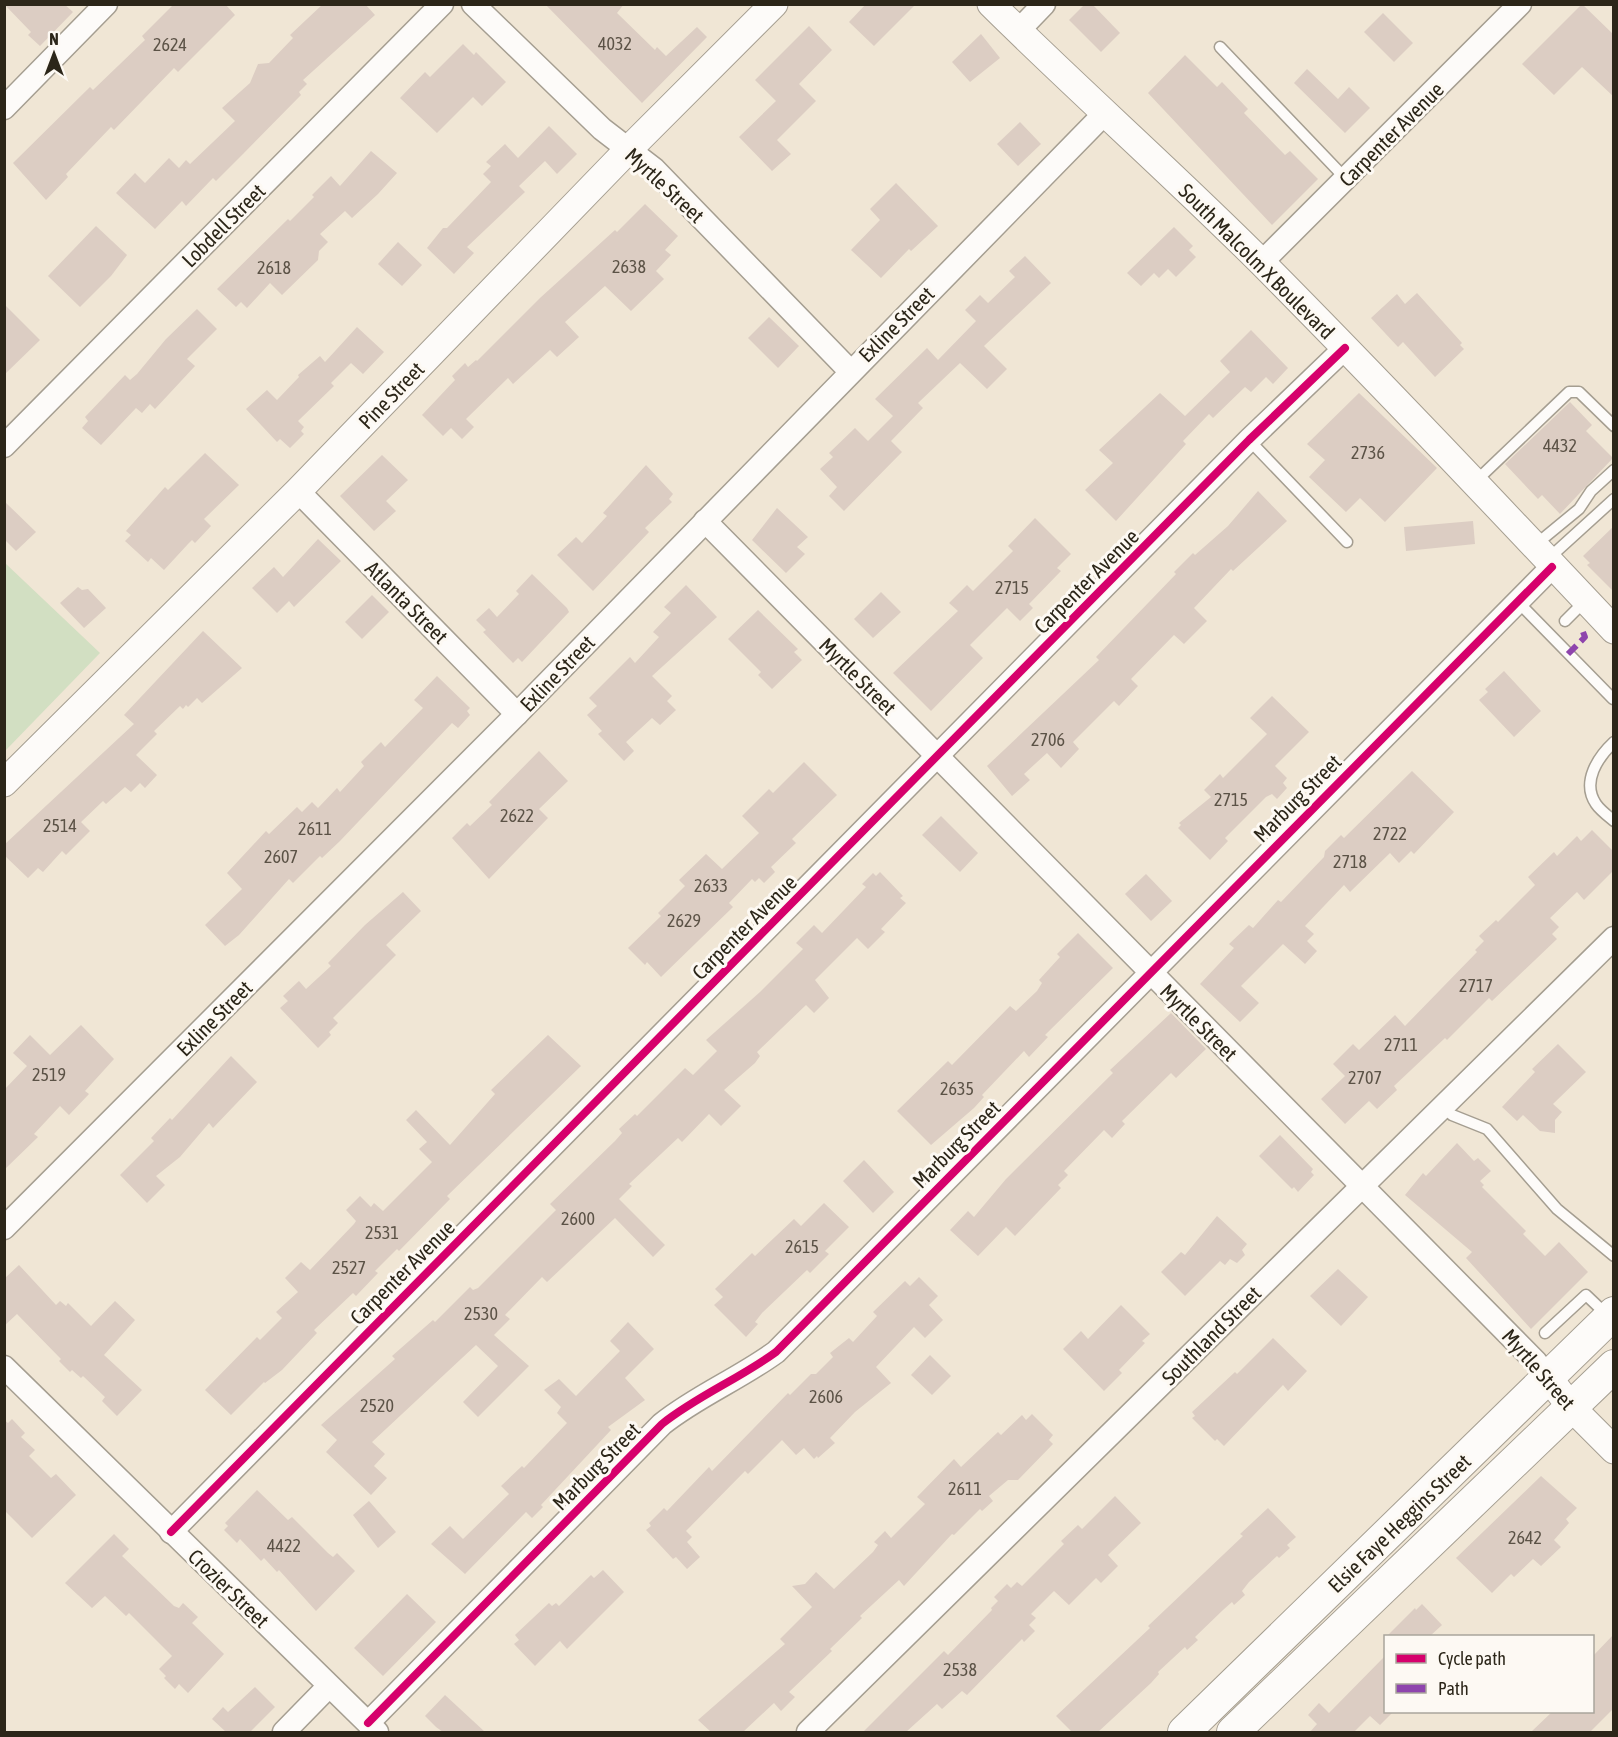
<svg xmlns="http://www.w3.org/2000/svg" width="1618" height="1737" viewBox="0 0 1618 1737" font-family="'Asap Condensed',sans-serif">
	<rect width="100%" height="100%" fill="#f0e6d5"/>
	<polygon fill="#d2dfc2" points="5,563 100,653 5,751"/>
	<g fill="#dccdc3">
		<polygon points="4,4 64,4 73,12 40,46 28,35 31,32"/>
		<polygon points="174,4 225,4 235,15 178,72 174,68 114,130 111,127 66,174 68,177 46,200 13,163 90,87 93,90 145,40 142,36"/>
		<polygon points="323,4 365,4 375,15 303,80 307,84 299,92 301,95 243,154 216,181 213,178 186,206 182,201 155,229 116,193 135,173 145,183 169,158 179,168 186,160 190,164 235,121 222,108 250,83 258,64 269,63 293,38 290,35"/>
		<polygon points="545,4 624,4 617,13 655,50 657,47 666,56 697,27 707,37 642,103"/>
		<polygon points="866,4 916,4 874,46 849,22"/>
		<polygon points="1085,4 1092,4 1120,33 1101,52 1069,20"/>
		<polygon points="1582,4 1614,35 1614,97 1582,67 1554,95 1522,64"/>
		<polygon points="1383,13 1413,43 1394,62 1364,32"/>
		<polygon points="809,26 832,50 799,84 816,101 777,140 791,154 772,171 739,137 776,101 755,80"/>
		<polygon points="981,34 1000,58 970,82 952,62"/>
		<polygon points="463,44 474,55 476,52 506,82 482,106 473,97 437,133 400,98 425,72 430,77"/>
		<polygon points="1185,55 1217,87 1222,82 1248,109 1244,113 1285,155 1290,151 1318,179 1272,225 1148,93"/>
		<polygon points="1307,69 1338,99 1349,87 1370,108 1345,133 1294,83"/>
		<polygon points="1020,122 1041,144 1018,166 997,144"/>
		<polygon points="549,126 577,154 557,174 545,161 519,186 525,192 467,247 474,253 454,274 427,248 443,228 447,228 491,182 483,174 491,166 486,162 505,144 518,158"/>
		<polygon points="371,151 397,173 378,194 352,218 345,211 320,234 328,242 319,251 318,260 282,295 270,283 247,308 241,302 236,307 217,289 288,219 290,221 314,197 312,195 331,176 340,186"/>
		<polygon points="896,183 938,226 911,251 909,249 881,278 851,250 880,220 870,209"/>
		<polygon points="645,204 678,236 665,250 671,255 656,271 664,279 631,311 605,286 565,322 579,337 557,357 550,350 513,384 508,378 466,419 474,427 462,439 451,428 443,436 422,415 455,380 452,376 465,363 468,367 476,360 477,361 540,298 615,230 617,232"/>
		<polygon points="96,226 127,255 111,276 80,307 48,276"/>
		<polygon points="1174,227 1193,246 1189,250 1196,257 1176,277 1168,269 1159,278 1154,273 1141,286 1127,273"/>
		<polygon points="398,242 422,265 402,286 378,264"/>
		<polygon points="1025,256 1051,283 984,346 1007,369 987,389 960,363 918,403 923,408 891,441 902,452 844,511 829,496 837,487 820,469 833,457 829,453 855,428 868,441 893,416 875,399 927,348 938,360 976,321 965,310 980,295 988,303 1015,277 1009,271"/>
		<polygon points="1417,293 1462,343 1460,345 1464,349 1435,377 1403,342 1398,347 1371,318 1397,294 1405,304"/>
		<polygon points="4,304 40,340 4,375"/>
		<polygon points="197,309 217,329 187,359 195,366 155,409 150,404 142,413 136,408 101,445 82,428 88,421 85,417 125,375 130,380 137,374 166,339"/>
		<polygon points="769,317 799,346 778,368 748,338"/>
		<polygon points="357,327 384,352 363,374 351,363 331,383 334,386 298,421 304,427 301,431 304,434 290,448 280,439 277,442 246,409 267,390 277,400 299,377 298,375 320,356 325,362"/>
		<polygon points="1251,330 1288,368 1273,384 1266,377 1251,392 1245,387 1213,418 1209,414 1183,441 1186,444 1116,521 1085,490 1113,463 1099,450 1160,393 1185,416 1230,372 1220,361"/>
		<polygon points="1359,393 1437,468 1385,522 1360,498 1346,512 1309,477 1325,460 1307,444"/>
		<polygon points="1570,402 1592,425 1586,431 1613,458 1560,514 1542,495 1538,499 1505,464"/>
		<polygon points="205,453 239,485 204,519 211,526 195,543 192,540 188,544 164,570 151,558 148,562 125,541 131,535 126,531 165,487 168,490"/>
		<polygon points="382,455 408,480 386,501 396,511 374,531 340,496"/>
		<polygon points="646,465 673,494 669,499 672,502 645,528 649,532 593,591 557,555 576,537 582,543 607,516 603,513"/>
		<polygon points="1258,491 1287,521 1233,571 1231,569 1194,608 1207,621 1184,644 1174,635 1131,679 1138,686 1119,706 1114,701 1073,742 1079,749 1061,768 1047,753 1024,774 1030,780 1012,796 987,766 1099,660 1096,657 1176,574 1174,572 1193,553 1195,555 1228,526"/>
		<polygon points="4,501 36,532 16,551 4,539"/>
		<polygon points="777,508 808,537 797,547 805,554 786,573 752,540"/>
		<polygon points="1035,518 1071,554 1057,568 1061,571 1029,604 1033,608 1020,621 1007,608 970,645 983,658 931,711 893,673 958,611 949,603 967,585 973,591 1013,551 1008,546"/>
		<polygon points="1473,521 1475,544 1406,551 1404,527"/>
		<polygon points="1614,526 1614,592 1587,565 1590,563 1583,556"/>
		<polygon points="318,539 341,561 294,607 289,601 277,613 252,588 274,567 283,577"/>
		<polygon points="532,574 567,608 569,612 522,662 518,658 513,663 483,632 486,630 476,620 489,608 497,617 519,594 516,591"/>
		<polygon points="686,585 717,617 652,676 672,696 667,701 676,710 660,725 652,718 626,742 634,751 624,761 598,734 602,731 587,715 597,706 589,698 630,657 635,663 659,637 653,632 671,613 664,607"/>
		<polygon points="78,587 82,590 88,589 106,608 84,628 60,603"/>
		<polygon points="881,592 901,612 873,638 854,619"/>
		<polygon points="372,595 389,612 362,639 345,622"/>
		<polygon points="758,610 798,649 794,652 802,660 772,689 758,675 761,672 728,639"/>
		<polygon points="203,631 242,668 202,703 197,698 188,707 186,705 183,709 180,706 154,731 157,734 136,755 157,775 145,788 140,783 131,792 125,787 106,804 103,801 81,822 90,831 66,855 62,851 43,872 38,868 28,878 4,855 4,845 134,724 124,715"/>
		<polygon points="1504,671 1541,711 1514,737 1479,700 1488,692 1485,689"/>
		<polygon points="437,676 470,708 467,711 470,715 458,728 452,723 340,841 322,858 320,856 293,883 289,879 239,935 225,946 205,925 242,889 227,873 266,831 269,834 297,807 302,812 312,802 318,808 337,788 340,792 364,766 361,762 381,742 385,747 423,708 414,700"/>
		<polygon points="1272,696 1309,732 1275,766 1287,778 1283,783 1287,788 1277,799 1272,794 1266,797 1225,838 1228,841 1210,860 1178,828 1181,825 1179,823 1211,797 1204,790 1220,774 1223,778 1267,734 1250,718"/>
		<polygon points="539,751 568,781 539,809 548,818 489,879 452,838 467,823 470,826 492,805 489,802"/>
		<polygon points="804,762 837,795 792,839 796,843 771,867 775,872 764,883 759,878 755,882 752,879 729,903 733,907 661,977 647,962 645,965 628,948 661,916 658,913 685,886 679,880 706,854 722,869 759,833 742,816 769,789 773,793"/>
		<polygon points="1412,771 1454,812 1414,854 1411,851 1399,863 1390,853 1350,892 1344,885 1305,926 1314,934 1307,941 1317,951 1305,964 1283,944 1241,986 1259,1003 1240,1022 1200,984 1234,948 1229,944 1249,925 1253,928 1278,900 1281,902 1324,857 1325,851 1341,835 1344,838"/>
		<polygon points="941,816 978,853 960,872 922,835"/>
		<polygon points="1592,830 1614,852 1614,870 1584,900 1577,892 1550,918 1559,927 1552,934 1557,939 1492,1001 1489,998 1447,1040 1445,1038 1394,1086 1397,1090 1377,1109 1369,1101 1345,1124 1321,1099 1345,1076 1333,1064 1353,1044 1359,1050 1395,1015 1405,1026 1477,952 1475,950 1484,941 1479,936 1496,920 1498,922 1535,885 1528,877 1554,852 1557,856 1577,836 1581,841"/>
		<polygon points="880,872 903,896 900,898 906,903 881,929 885,932 868,949 857,938 815,980 829,998 814,1013 806,1005 757,1052 760,1056 755,1063 724,1090 741,1106 721,1126 709,1114 682,1142 678,1138 629,1184 632,1186 619,1199 665,1245 653,1257 615,1218 547,1282 542,1277 505,1315 510,1319 494,1335 529,1366 478,1417 463,1402 498,1366 476,1345 372,1442 385,1454 374,1466 387,1478 371,1495 326,1452 337,1440 321,1425 395,1359 392,1356 433,1320 435,1322 470,1287 473,1290 478,1288 556,1210 550,1204 615,1141 622,1133 619,1129 635,1114 637,1116 685,1068 693,1075 717,1051 706,1040 760,992 803,949 796,943 814,925 822,933 866,887 862,884 873,873 876,876"/>
		<polygon points="1146,874 1172,901 1151,921 1125,894"/>
		<polygon points="403,892 421,911 386,945 396,955 333,1018 338,1023 329,1032 331,1035 318,1048 280,1008 288,1001 283,996 299,981 306,989 331,966 328,963 365,925"/>
		<polygon points="1078,933 1113,968 1045,1035 1048,1037 1029,1057 1024,1051 982,1095 984,1097 974,1108 931,1145 897,1111 948,1061 952,1065 1010,1006 1016,1011 1037,991 1042,983 1039,980 1060,957 1057,954"/>
		<polygon points="1171,1013 1206,1049 1176,1078 1171,1073 1122,1121 1125,1124 1112,1138 1104,1130 1064,1171 1068,1175 1058,1185 1061,1188 1015,1236 1006,1227 978,1256 950,1230 968,1211 974,1217 1006,1179 1113,1073 1110,1070"/>
		<polygon points="81,1025 114,1059 85,1091 89,1094 69,1115 60,1106 34,1134 38,1137 4,1170 4,1090 27,1066 13,1053 30,1035 50,1055"/>
		<polygon points="548,1035 581,1066 447,1196 450,1199 399,1251 397,1249 375,1271 378,1273 356,1296 353,1293 314,1330 317,1333 282,1370 265,1383 264,1382 231,1415 205,1390 257,1337 260,1340 282,1318 276,1312 298,1292 285,1278 301,1262 310,1270 354,1224 356,1221 346,1210 360,1196 371,1207 374,1203 383,1211 432,1162 419,1149 427,1142 406,1120 416,1110 450,1145 495,1094 491,1090"/>
		<polygon points="1558,1044 1586,1072 1553,1104 1562,1112 1555,1120 1555,1133 1540,1131 1523,1115 1517,1121 1502,1107 1535,1072 1532,1069"/>
		<polygon points="231,1056 257,1082 213,1128 209,1123 180,1157 156,1176 165,1185 147,1203 120,1175 154,1141 151,1138 170,1118 172,1120"/>
		<polygon points="1280,1135 1313,1169 1311,1172 1314,1175 1298,1192 1294,1187 1292,1189 1259,1156"/>
		<polygon points="1457,1143 1474,1161 1478,1158 1491,1171 1480,1181 1484,1185 1482,1187 1526,1231 1523,1234 1545,1256 1559,1242 1588,1272 1531,1329 1466,1258 1472,1252 1405,1195 1423,1173 1426,1176"/>
		<polygon points="864,1160 894,1192 873,1213 843,1181"/>
		<polygon points="824,1203 849,1227 825,1251 829,1254 810,1273 807,1270 762,1313 755,1322 758,1324 746,1337 714,1305 723,1297 715,1289 752,1253 755,1256 794,1219 801,1226"/>
		<polygon points="1217,1216 1247,1244 1242,1250 1245,1255 1237,1263 1230,1259 1225,1265 1220,1261 1185,1296 1161,1272 1181,1252 1185,1255"/>
		<polygon points="19,1265 56,1305 60,1301 66,1306 68,1303 91,1326 115,1301 135,1320 104,1355 142,1390 117,1416 102,1401 105,1397 83,1376 81,1378 72,1370 70,1372 59,1361 61,1359 17,1314 4,1326 4,1279"/>
		<polygon points="1338,1269 1368,1297 1341,1326 1310,1296"/>
		<polygon points="919,1277 938,1296 929,1305 943,1320 925,1338 914,1327 876,1367 891,1383 855,1412 830,1438 835,1443 818,1458 817,1456 814,1459 804,1448 796,1455 782,1440 748,1474 745,1471 686,1531 692,1537 687,1542 700,1557 687,1569 676,1557 673,1559 646,1530 651,1526 649,1523 664,1508 667,1511 709,1467 712,1471 788,1393 790,1395 811,1374 816,1374 833,1357 830,1353 849,1338 853,1342 877,1316 873,1312 905,1281 910,1286"/>
		<polygon points="1121,1305 1150,1334 1142,1341 1145,1343 1119,1370 1122,1373 1104,1391 1063,1349 1081,1331 1088,1339"/>
		<polygon points="628,1322 654,1349 625,1378 645,1400 608,1427 611,1430 541,1505 543,1507 532,1518 526,1512 465,1574 431,1544 450,1526 463,1539 509,1494 501,1486 522,1466 524,1468 567,1423 557,1413 561,1407 544,1390 559,1379 576,1396 620,1351 610,1341"/>
		<polygon points="1273,1338 1307,1371 1288,1391 1283,1385 1224,1446 1217,1439 1215,1441 1192,1418 1195,1416 1192,1412 1235,1372 1237,1374"/>
		<polygon points="930,1355 951,1376 932,1395 911,1375"/>
		<polygon points="1032,1414 1053,1435 1049,1440 1053,1444 1018,1480 1008,1480 989,1496 993,1501 982,1511 980,1509 954,1535 952,1534 904,1586 899,1580 860,1616 862,1618 830,1649 832,1651 789,1692 795,1697 781,1711 774,1703 743,1732 711,1732 698,1720 785,1644 780,1639 812,1607 792,1586 805,1584 816,1572 834,1589 873,1552 878,1545 874,1542 885,1531 891,1538 925,1504 917,1497 954,1459 961,1467 998,1432 1001,1435 1022,1415 1026,1420"/>
		<polygon points="12,1419 25,1433 21,1437 35,1450 29,1456 51,1478 56,1474 76,1495 32,1538 4,1510 4,1420 8,1423"/>
		<polygon points="1541,1476 1577,1508 1566,1519 1569,1523 1554,1540 1561,1547 1541,1566 1533,1559 1514,1577 1511,1574 1492,1593 1456,1558"/>
		<polygon points="257,1490 288,1520 292,1517 328,1553 333,1557 337,1553 355,1571 316,1611 279,1570 277,1572 264,1558 261,1561 240,1539 237,1543 224,1530 228,1526 225,1523"/>
		<polygon points="1115,1496 1141,1523 1108,1555 1118,1566 1101,1583 1096,1578 1069,1605 1054,1591 1031,1614 1036,1618 1029,1625 1035,1631 1024,1642 1022,1639 967,1695 962,1691 942,1709 937,1704 906,1732 863,1732 944,1651 948,1655 992,1610 991,1608 998,1601 994,1597 1007,1584 1011,1588 1017,1582 1022,1586 1064,1544 1061,1541 1078,1525 1082,1529"/>
		<polygon points="369,1501 396,1532 378,1548 353,1515"/>
		<polygon points="1268,1508 1296,1537 1287,1545 1290,1548 1279,1558 1277,1556 1249,1582 1242,1591 1245,1595 1234,1605 1232,1602 1223,1610 1195,1637 1198,1640 1187,1650 1185,1647 1158,1672 1159,1674 1151,1683 1098,1732 1072,1732 1056,1716 1150,1628 1148,1626 1243,1536 1240,1534"/>
		<polygon points="114,1534 129,1549 122,1556 174,1606 179,1608 183,1603 198,1617 192,1623 224,1654 188,1693 179,1684 175,1689 164,1678 166,1676 159,1669 172,1656 129,1613 126,1616 105,1596 92,1608 65,1583"/>
		<polygon points="603,1570 624,1592 567,1649 560,1641 535,1666 514,1644 519,1640 515,1635 549,1603 552,1606 556,1603 559,1606 591,1575 594,1578"/>
		<polygon points="407,1594 436,1622 383,1676 354,1648"/>
		<polygon points="1422,1604 1442,1625 1430,1636 1387,1636 1415,1608 1416,1610"/>
		<polygon points="1614,1634 1614,1708 1590,1732 1531,1732 1552,1712 1593,1712 1593,1656"/>
		<polygon points="1386,1655 1386,1712 1392,1713 1380,1725 1370,1716 1354,1732 1310,1732 1317,1724 1308,1715 1319,1703 1329,1713"/>
		<polygon points="255,1687 275,1707 250,1732 226,1732 212,1719 223,1707 228,1712"/>
		<polygon points="445,1695 485,1732 443,1732 436,1727 425,1716"/>
	</g>
	<g fill="none" stroke-linecap="round" stroke-linejoin="round">
		<g stroke="#a59e91" stroke-width="13">
			<g id="service">
				<polyline points="1220,47 1346,179"/>
				<polyline points="1249,440 1347,542"/>
				<polyline points="1476,481 1569,392 1579,392 1614,426"/>
				<polyline points="1534,546 1579,509 1591,491 1614,470"/>
				<polyline points="1548,559 1614,499"/>
				<polyline points="1517,601 1613,699"/>
				<polyline points="1565,621 1585,601"/>
				<path d="M1614 742C1598 757 1581 782 1596 804 1600 810 1608 816 1614 821"/>
				<polyline points="1444,1108 1452,1115 1487,1129 1557,1209 1614,1256"/>
				<polyline points="1545,1333 1586,1295 1607,1315"/>
			</g>
		</g>
		<g stroke="#a59e91" stroke-width="25">
			<g id="minor">
				<polyline points="473,4 602,129 654,169 850,371"/>
				<polyline points="1018,31 1044,4"/>
				<polyline points="4,108 106,4"/>
				<polyline points="1261,263 1520,4"/>
				<polyline points="4,446 442,4"/>
				<polyline points="298,491 517,714"/>
				<polyline points="705,521 1536,1362 1548,1377"/>
				<polyline points="4,1228 517,714 1105,113"/>
				<polyline points="4,1367 377,1732"/>
				<polyline points="171,1532 1249,440 1345,348"/>
				<path d="M368 1723 662 1424C697 1396 739 1379 776 1352L1552 567"/>
				<polyline points="284,1732 329,1686"/>
				<polyline points="808,1732 1614,938"/>
			</g>
		</g>
		<g stroke="#a59e91" stroke-width="29">
			<g id="tertiary">
				<path d="M991 4C1080 92 1174 175 1263 264 1382 384 1498 507 1614 630"/>
				<polyline points="4,783 298,491 628,150 774,4"/>
				<polyline points="1548,1377 1570,1406 1614,1450"/>
			</g>
		</g>
		<g stroke="#a59e91" stroke-width="34">
			<g id="secondary">
				<polyline points="1184,1732 1614,1313"/>
				<polyline points="1233,1732 1614,1366"/>
			</g>
		</g>
		<use href="#service" stroke="#fdfbf9" stroke-width="10"/>
		<use href="#minor" stroke="#fdfbf9" stroke-width="22"/>
		<use href="#tertiary" stroke="#fdfbf9" stroke-width="27"/>
		<use href="#secondary" stroke="#fdfbf9" stroke-width="32"/>
		<polyline stroke="#8e44ad" stroke-width="6" stroke-dasharray="12 6" stroke-linecap="butt" points="1568,654 1585,637 1583,632"/>
		<g stroke="#fdf9f3" stroke-width="11">
			<g id="cycleway">
				<polyline points="171,1532 1249,440 1345,348"/>
				<path d="M368 1723 662 1424C697 1396 739 1379 776 1352L1552 567"/>
			</g>
		</g>
		<use href="#cycleway" stroke="#d6006c" stroke-width="8"/>
	</g>
	<g text-anchor="middle" dominant-baseline="central" stroke-width="6" stroke-linejoin="round" paint-order="stroke">
		<g font-size="18" fill="#5b5246">
			<text x="615" y="43">4032</text>
			<text x="170" y="44">2624</text>
			<text x="629" y="266">2638</text>
			<text x="274" y="267">2618</text>
			<text x="1560" y="445">4432</text>
			<text x="1368" y="452">2736</text>
			<text x="1012" y="587">2715</text>
			<text x="1048" y="739">2706</text>
			<text x="1231" y="799">2715</text>
			<text x="517" y="815">2622</text>
			<text x="60" y="825">2514</text>
			<text x="315" y="828">2611</text>
			<text x="1390" y="833">2722</text>
			<text x="281" y="856">2607</text>
			<text x="1350" y="861">2718</text>
			<text x="711" y="885">2633</text>
			<text x="684" y="920">2629</text>
			<text x="1476" y="985">2717</text>
			<text x="1401" y="1044">2711</text>
			<text x="49" y="1074">2519</text>
			<text x="1365" y="1077">2707</text>
			<text x="957" y="1088">2635</text>
			<text x="578" y="1218">2600</text>
			<text x="382" y="1232">2531</text>
			<text x="802" y="1246">2615</text>
			<text x="349" y="1267">2527</text>
			<text x="481" y="1313">2530</text>
			<text x="826" y="1396">2606</text>
			<text x="377" y="1405">2520</text>
			<text x="965" y="1488">2611</text>
			<text x="1525" y="1537">2642</text>
			<text x="284" y="1545">4422</text>
			<text x="960" y="1669">2538</text>
		</g>
		<g font-size="21" fill="#2c2619" stroke="#fdf9f3">
			<text transform="translate(1391 134) rotate(-45)">Carpenter Avenue</text>
			<text transform="translate(665 185) rotate(43)">Myrtle Street</text>
			<text transform="translate(223 225) rotate(-45)">Lobdell Street</text>
			<text transform="translate(1257 261) rotate(45)">South Malcolm X Boulevard</text>
			<text transform="translate(896 324) rotate(-45)">Exline Street</text>
			<text transform="translate(391 395) rotate(-46)">Pine Street</text>
			<text transform="translate(1086 581) rotate(-45)">Carpenter Avenue</text>
			<text transform="translate(407 602) rotate(45)">Atlanta Street</text>
			<text transform="translate(557 673) rotate(-46)">Exline Street</text>
			<text transform="translate(858 676) rotate(45)">Myrtle Street</text>
			<text transform="translate(1297 798) rotate(-45)">Marburg Street</text>
			<text transform="translate(744 927) rotate(-45)">Carpenter Avenue</text>
			<text transform="translate(214 1018) rotate(-45)">Exline Street</text>
			<text transform="translate(1199 1022) rotate(45)">Myrtle Street</text>
			<text transform="translate(956 1144) rotate(-45)">Marburg Street</text>
			<text transform="translate(402 1272) rotate(-45)">Carpenter Avenue</text>
			<text transform="translate(1211 1335) rotate(-45)">Southland Street</text>
			<text transform="translate(1539 1369) rotate(49)">Myrtle Street</text>
			<text transform="translate(596 1466) rotate(-45)">Marburg Street</text>
			<text transform="translate(1399 1523) rotate(-44)">Elsie Faye Heggins Street</text>
			<text transform="translate(229 1588) rotate(44)">Crozier Street</text>
		</g>
	</g>
	<rect width="1618" height="1737" fill="none" stroke="#2c2619" stroke-width="12"/>
	<rect x="1384" y="1635" width="210" height="78" fill="#fdf9f3" stroke="#a9a59c" stroke-width="1.5"/>
	<rect x="1396" y="1654" width="30" height="9" fill="#d6006c" stroke="#a9a59c" stroke-width="1.5"/>
	<text x="1438" y="1665" font-size="18" fill="#2c2619">Cycle path</text>
	<rect x="1396" y="1684" width="30" height="9" fill="#8e44ad" stroke="#a9a59c" stroke-width="1.5"/>
	<text x="1438" y="1695" font-size="18" fill="#2c2619">Path</text>
	<g transform="translate(54 54)" stroke="#fdf9f3" stroke-width="4.5" paint-order="stroke">
	<path d="M0-4.5L10 22L0 15L-10 22Z" fill="#2c2619"/>
	<text y="-9" font-size="16" font-weight="bold" text-anchor="middle" fill="#2c2619">N</text>
	</g>
</svg>
